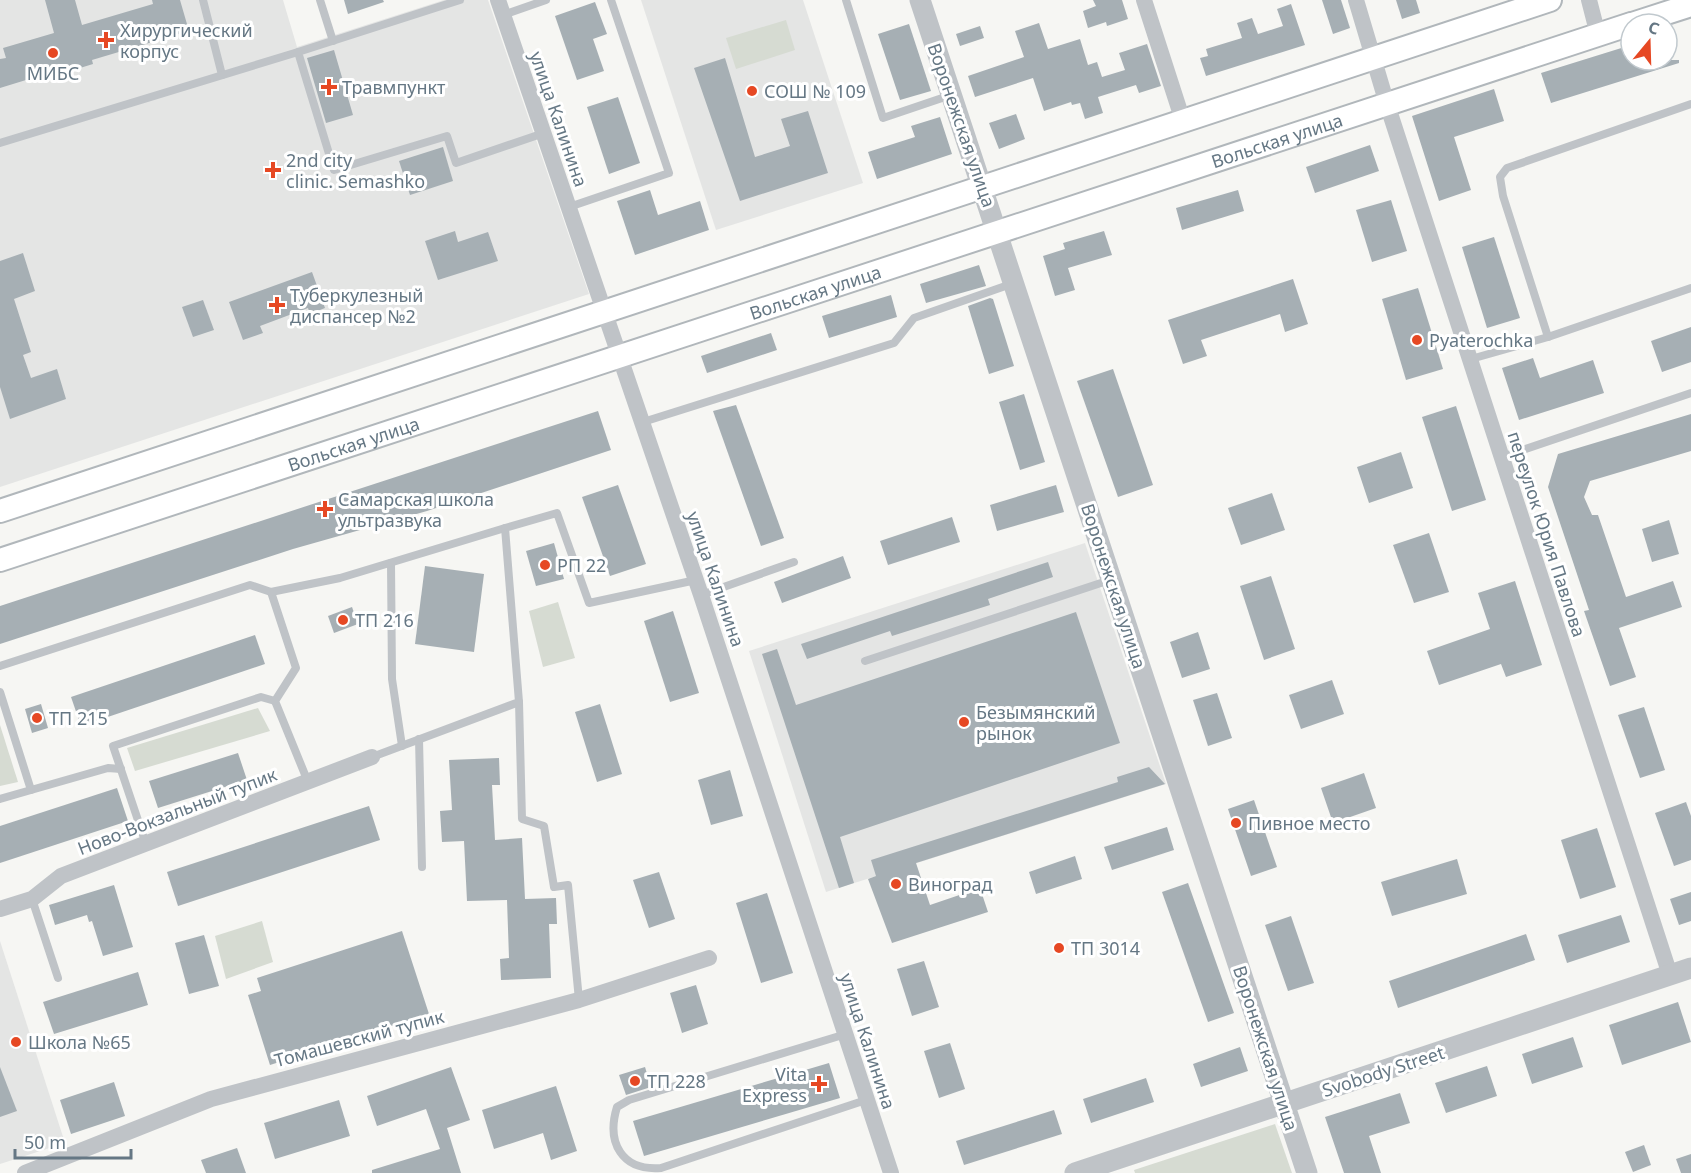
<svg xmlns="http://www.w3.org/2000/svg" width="1691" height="1173" viewBox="0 0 1691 1173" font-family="'Noto Sans',sans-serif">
	<rect width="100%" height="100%" fill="#f6f6f3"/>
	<g fill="#e4e5e4">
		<polygon points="0,0 283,0 297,47 444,0 488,0 589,294 0,487"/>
		<polygon points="641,0 803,0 863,183 716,230"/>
		<polygon points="1085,543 1166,784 826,892 749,651"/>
		<polygon points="0,941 65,1143 0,1164"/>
	</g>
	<g fill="#d6dbd2">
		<polygon points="786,20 795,50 736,69 726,38"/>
		<polygon points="558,602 575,658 543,667 529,611"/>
		<polygon points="258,708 270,731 135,771 127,748"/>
		<polygon points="0,725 18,782 0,786"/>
		<polygon points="262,921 273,962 226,979 215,936"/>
		<polygon points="1275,1124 1292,1173 1135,1173 1134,1170"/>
	</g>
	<g fill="#a6afb4">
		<polygon points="45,0 75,0 82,25 153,4 152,0 180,0 189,31 92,60 93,64 67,72 65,68 0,88 0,59 6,58 3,48 54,33"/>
		<polygon points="344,0 383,0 384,2 348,14"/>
		<polygon points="1093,0 1122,0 1128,19 1107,26 1106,22 1088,28 1083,11 1096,6"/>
		<polygon points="1322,0 1341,0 1350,28 1333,34"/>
		<polygon points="1396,0 1416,0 1420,13 1402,19"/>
		<polygon points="595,2 607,34 593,39 604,71 577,80 555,16"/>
		<polygon points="1291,4 1305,45 1206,76 1200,58 1208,56 1206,49 1242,38 1237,23 1252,18 1258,34 1283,26 1277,9"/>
		<polygon points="1039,23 1048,49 1080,39 1088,65 1097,62 1102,77 1125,70 1119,53 1147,44 1161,86 1139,93 1136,85 1098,97 1103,113 1085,119 1080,103 1072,105 1071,102 1044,111 1033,78 975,97 968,76 1024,57 1015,31"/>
		<polygon points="909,24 931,91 900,100 878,34"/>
		<polygon points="980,26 984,38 960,46 956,34"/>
		<polygon points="1631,45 1631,60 1679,60 1679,63 1551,103 1541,73"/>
		<polygon points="334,50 353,115 326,123 307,58"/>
		<polygon points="725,58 755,157 790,146 781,119 808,111 828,173 740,201 694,68"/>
		<polygon points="1494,89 1504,121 1454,137 1471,190 1439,201 1412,116"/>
		<polygon points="618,97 640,163 609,174 587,107"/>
		<polygon points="1016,114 1025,139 999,149 989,123"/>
		<polygon points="940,117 952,154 877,179 868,152 915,137 911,126"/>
		<polygon points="1370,145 1379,171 1315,193 1306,167"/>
		<polygon points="443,147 453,181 410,195 399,161"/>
		<polygon points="650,190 658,215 700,201 709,230 635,255 617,201"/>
		<polygon points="1238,190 1244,211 1182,230 1176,208"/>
		<polygon points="1391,200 1407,251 1372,262 1356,210"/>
		<polygon points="455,231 458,242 488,232 498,261 438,280 425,241"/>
		<polygon points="1104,231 1112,255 1068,268 1075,290 1055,296 1043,256 1065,249 1063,243"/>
		<polygon points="1494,237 1520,318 1487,328 1462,247"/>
		<polygon points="23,253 35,291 14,299 31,352 23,355 31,378 57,369 66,399 10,419 0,387 0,261"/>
		<polygon points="979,265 986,286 926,303 920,284"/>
		<polygon points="312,272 325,308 310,314 308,308 260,326 263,333 243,340 229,302"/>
		<polygon points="1293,279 1308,324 1285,332 1280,314 1201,340 1207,356 1183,364 1168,320"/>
		<polygon points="1418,288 1443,369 1406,380 1382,299"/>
		<polygon points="891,295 897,317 829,338 822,316"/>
		<polygon points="990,298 993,299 1014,366 989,374 968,306"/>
		<polygon points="203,300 214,330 193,337 182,307"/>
		<polygon points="1691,327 1691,362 1662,372 1651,341"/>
		<polygon points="771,333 777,350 707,373 701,356"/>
		<polygon points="1533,358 1540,378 1593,360 1604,393 1519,420 1502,368"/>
		<polygon points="1113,369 1153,485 1118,497 1077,381"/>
		<polygon points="1024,394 1045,462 1020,470 999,402"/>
		<polygon points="736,405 784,538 761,546 713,411"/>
		<polygon points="1456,406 1486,500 1452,511 1422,417"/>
		<polygon points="598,411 611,450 427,511 293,549 0,644 0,606"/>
		<polygon points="1691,414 1691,451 1590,481 1584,497 1592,515 1598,515 1626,597 1673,581 1682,607 1619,628 1636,677 1610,686 1584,611 1589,610 1548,487 1558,454"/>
		<polygon points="1401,452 1413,488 1369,503 1357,467"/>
		<polygon points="618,485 646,564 610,576 582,497"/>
		<polygon points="1056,485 1064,512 997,531 990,505"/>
		<polygon points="1272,493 1285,530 1241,545 1228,508"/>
		<polygon points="952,517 960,542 888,565 880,541"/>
		<polygon points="1669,520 1679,554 1652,562 1642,529"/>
		<polygon points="1429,533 1449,592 1414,603 1393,545"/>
		<polygon points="554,543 564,579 536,586 526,551"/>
		<polygon points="843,556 851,578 782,603 774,582"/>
		<polygon points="1048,562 1053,577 988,599 990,605 892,636 890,631 807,659 801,644"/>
		<polygon points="425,566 484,574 474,652 415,644"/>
		<polygon points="1271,576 1295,649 1264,660 1240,586"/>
		<polygon points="1515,581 1542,665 1506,677 1501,664 1439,685 1427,651 1490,629 1478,593"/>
		<polygon points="352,607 358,624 334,633 328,616"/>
		<polygon points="673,611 699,693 670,702 644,621"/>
		<polygon points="1076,612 1120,743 840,837 854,883 839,888 762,654 777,649 796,705"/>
		<polygon points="1198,632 1210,669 1182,678 1170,642"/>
		<polygon points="255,635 265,664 81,726 71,697"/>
		<polygon points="1332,680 1344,714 1301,729 1289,695"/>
		<polygon points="1217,693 1232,738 1208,746 1193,700"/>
		<polygon points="41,704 48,728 32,733 25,709"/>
		<polygon points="600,704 622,774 597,782 575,712"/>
		<polygon points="1644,707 1665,770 1640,778 1618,715"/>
		<polygon points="238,753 247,780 158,808 149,781"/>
		<polygon points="499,758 500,785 492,785 495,840 522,838 525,899 556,898 557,924 549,924 551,978 501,980 500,959 509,958 507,900 467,901 464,841 442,842 440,811 452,810 449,760"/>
		<polygon points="1149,767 1165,784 916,863 930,905 980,888 988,912 892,943 868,879 876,876 871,860 1118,782 1117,777"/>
		<polygon points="730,770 743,816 711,825 698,780"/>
		<polygon points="1364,773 1376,808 1333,823 1321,788"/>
		<polygon points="117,788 128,821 0,863 0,826"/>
		<polygon points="1254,800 1277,867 1251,876 1228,809"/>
		<polygon points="1686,802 1691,816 1691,860 1674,866 1655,813"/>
		<polygon points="369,806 380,840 178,906 167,872"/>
		<polygon points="1167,827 1174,850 1112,870 1104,847"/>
		<polygon points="1597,828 1616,887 1580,899 1561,840"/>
		<polygon points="1075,856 1082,879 1036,894 1029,872"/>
		<polygon points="1457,859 1467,894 1392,916 1381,882"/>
		<polygon points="659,872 675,919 649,928 633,880"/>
		<polygon points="1188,883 1234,1013 1208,1022 1162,892"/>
		<polygon points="114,885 133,947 103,956 92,921 89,922 87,915 55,925 49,905"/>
		<polygon points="1691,892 1691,921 1679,925 1670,899"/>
		<polygon points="767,893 793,973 761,983 736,903"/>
		<polygon points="1621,915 1630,942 1567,963 1558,935"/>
		<polygon points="1291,916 1314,983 1288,991 1265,925"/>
		<polygon points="402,931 429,1014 270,1065 248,995 261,991 257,978"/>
		<polygon points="1526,934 1535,960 1398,1008 1389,981"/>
		<polygon points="204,935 219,986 189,994 175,943"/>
		<polygon points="924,961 939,1007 912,1016 897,969"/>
		<polygon points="138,972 148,1005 54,1034 43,1002"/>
		<polygon points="696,985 708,1024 682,1033 670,993"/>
		<polygon points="1678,1002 1691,1042 1622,1065 1609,1025"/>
		<polygon points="1573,1037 1583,1067 1532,1084 1522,1054"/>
		<polygon points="950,1043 965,1089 939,1098 924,1051"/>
		<polygon points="1240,1047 1248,1071 1201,1087 1193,1064"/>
		<polygon points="829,1063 840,1098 644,1156 633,1121"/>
		<polygon points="1487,1066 1497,1096 1446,1113 1435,1083"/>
		<polygon points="0,1067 17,1111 0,1117"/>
		<polygon points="451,1067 470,1120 447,1128 461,1173 372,1173 372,1170 440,1149 426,1109 377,1126 367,1096"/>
		<polygon points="645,1067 651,1087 626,1095 619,1075"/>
		<polygon points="1146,1078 1154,1102 1091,1123 1083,1099"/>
		<polygon points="114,1082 125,1116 71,1134 60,1100"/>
		<polygon points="556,1086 577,1151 551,1160 543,1133 494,1149 482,1110"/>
		<polygon points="1400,1093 1410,1123 1369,1136 1381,1173 1344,1173 1325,1117"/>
		<polygon points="339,1100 350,1136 275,1159 264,1123"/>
		<polygon points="1054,1110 1062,1134 964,1165 956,1141"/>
		<polygon points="1644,1145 1651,1165 1633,1172 1625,1152"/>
		<polygon points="237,1148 246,1173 206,1173 201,1160"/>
		<polygon points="1691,1154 1691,1173 1681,1173 1676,1159"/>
	</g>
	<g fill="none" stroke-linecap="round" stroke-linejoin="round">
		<g stroke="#b1b7bb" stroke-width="26">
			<g id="secondary">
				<polyline points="1632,24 1691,5"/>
				<polyline points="0,511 1550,0"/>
				<path id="s1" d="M0 560 1631 24"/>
			</g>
		</g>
		<g stroke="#bfc3c7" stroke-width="8">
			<polyline points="203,0 222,75"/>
			<polyline points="320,0 333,41"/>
			<polyline points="460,0 298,52 334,170 447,136 456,163 544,133"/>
			<polyline points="846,0 883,118 951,95"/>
			<polyline points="503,15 546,0"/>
			<polyline points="0,143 298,52"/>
			<polyline points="569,207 669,173 611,0"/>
			<polyline points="1548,337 1503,196 1500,177 1507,168 1691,104"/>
			<polyline points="1471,359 1548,337 1691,288"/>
			<polyline points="643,422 894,343 914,318 1014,283"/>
			<polyline points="1502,457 1691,393"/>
			<polyline points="391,563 392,679 402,746"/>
			<polyline points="271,592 296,668 275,701 308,782"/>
			<polyline points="701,595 794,562"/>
			<polyline points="865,661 1110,580"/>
			<polyline points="0,666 250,585 271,592 340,578 505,528"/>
			<polyline points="0,692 31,790 108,768 121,769"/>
			<polyline points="519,702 522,819 544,826 554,887 568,885 579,1000"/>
			<polyline points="419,739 422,867"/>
			<polyline points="372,757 519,702 505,528 557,513 589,603 696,580"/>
			<polyline points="0,799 31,790"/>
			<polyline points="146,844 113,746 261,697 275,701"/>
			<polyline points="32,899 58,978"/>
			<path d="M846 1034 629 1100 617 1107C606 1143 622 1171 661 1168L866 1100"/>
		</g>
		<g stroke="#bfc3c7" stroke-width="16">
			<polyline points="498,0 701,595 891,1173"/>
			<polyline points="1144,0 1183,121"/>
			<polyline points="1356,0 1387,104 1670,975"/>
			<polyline points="1589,0 1598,35"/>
			<polyline points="0,909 32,899 61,876 372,757"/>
			<polyline points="25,1173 211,1099 579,1000 709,958"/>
		</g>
		<g stroke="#bfc3c7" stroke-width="21">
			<polyline points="920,0 1307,1173"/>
			<polyline points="1075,1173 1691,968"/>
		</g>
		<use href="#secondary" stroke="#fff" stroke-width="22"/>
	</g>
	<g fill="#e64823" stroke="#fff" stroke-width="2">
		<path d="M103 31h6v6h6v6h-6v6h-6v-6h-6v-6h6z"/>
		<circle cx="53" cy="53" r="6"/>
		<path d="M326 78h6v6h6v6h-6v6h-6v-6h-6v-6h6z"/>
		<circle cx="752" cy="91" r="6"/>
		<path d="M270 161h6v6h6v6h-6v6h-6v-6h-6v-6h6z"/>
		<path d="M274 296h6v6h6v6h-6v6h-6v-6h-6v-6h6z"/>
		<circle cx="1417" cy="340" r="6"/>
		<path d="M322 500h6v6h6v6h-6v6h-6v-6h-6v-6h6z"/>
		<circle cx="545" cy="565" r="6"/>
		<circle cx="343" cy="620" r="6"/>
		<circle cx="37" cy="718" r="6"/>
		<circle cx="964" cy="722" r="6"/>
		<circle cx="1236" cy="823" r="6"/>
		<circle cx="896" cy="884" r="6"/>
		<circle cx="1059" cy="948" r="6"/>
		<circle cx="16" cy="1042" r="6"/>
		<circle cx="635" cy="1081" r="6"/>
		<path d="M816 1075h6v6h6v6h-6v6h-6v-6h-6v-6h6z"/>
	</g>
	<g text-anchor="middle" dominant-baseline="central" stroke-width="6" stroke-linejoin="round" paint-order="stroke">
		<g font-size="18" fill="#657784" stroke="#fff" text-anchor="start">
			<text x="120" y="30">Хирургический<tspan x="120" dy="21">корпус</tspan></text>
			<text x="53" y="73" text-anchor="middle">МИБС</text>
			<text x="342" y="87">Травмпункт</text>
			<text x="764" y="91">СОШ № 109</text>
			<text x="286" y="160">2nd city<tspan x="286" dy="21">clinic. Semashko</tspan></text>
			<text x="290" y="295">Туберкулезный<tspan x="290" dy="21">диспансер №2</tspan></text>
			<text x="1429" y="340">Pyaterochka</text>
			<text x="338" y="499">Самарская школа<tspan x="338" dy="21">ультразвука</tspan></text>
			<text x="557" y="565">РП 22</text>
			<text x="355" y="620">ТП 216</text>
			<text x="976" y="712">Безымянский<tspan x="976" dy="21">рынок</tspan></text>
			<text x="49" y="718">ТП 215</text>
			<text x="1248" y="823">Пивное место</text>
			<text x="908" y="884">Виноград</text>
			<text x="1071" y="948">ТП 3014</text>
			<text x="28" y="1042">Школа №65</text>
			<text x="807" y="1074" text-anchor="end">Vita<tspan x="807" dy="21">Express</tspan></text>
			<text x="647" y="1081">ТП 228</text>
		</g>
		<g font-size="18" fill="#657784" stroke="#fff">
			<text transform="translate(559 119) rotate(71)">улица Калинина</text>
			<text transform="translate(962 125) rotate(71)">Воронежская улица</text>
			<text stroke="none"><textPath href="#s1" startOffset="1344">Вольская улица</textPath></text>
			<text stroke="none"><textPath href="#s1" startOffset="858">Вольская улица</textPath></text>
			<text stroke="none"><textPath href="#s1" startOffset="372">Вольская улица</textPath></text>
			<text transform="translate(1547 534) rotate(72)">переулок Юрия Павлова</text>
			<text transform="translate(716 579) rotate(71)">улица Калинина</text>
			<text transform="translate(1114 586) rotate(72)">Воронежская улица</text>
			<text transform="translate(177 811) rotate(-21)">Ново-Вокзальный тупик</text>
			<text transform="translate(359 1038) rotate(-15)">Томашевский тупик</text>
			<text transform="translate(868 1041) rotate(72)">улица Калинина</text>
			<text transform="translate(1266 1048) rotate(72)">Воронежская улица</text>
			<text transform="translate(1383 1071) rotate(-18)">Svobody Street</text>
		</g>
	</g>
	<g transform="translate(1649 42) rotate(19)"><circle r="28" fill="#ffffff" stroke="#c1c9ce" stroke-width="1.5"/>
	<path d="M0-4.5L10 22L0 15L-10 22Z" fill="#e64823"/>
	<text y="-9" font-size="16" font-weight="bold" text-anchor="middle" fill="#657784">С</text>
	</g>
	<path d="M15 1149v9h116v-9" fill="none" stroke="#657784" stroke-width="3"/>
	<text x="24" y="1149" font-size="18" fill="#657784" stroke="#ffffff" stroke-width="4.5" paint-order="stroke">50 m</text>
</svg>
